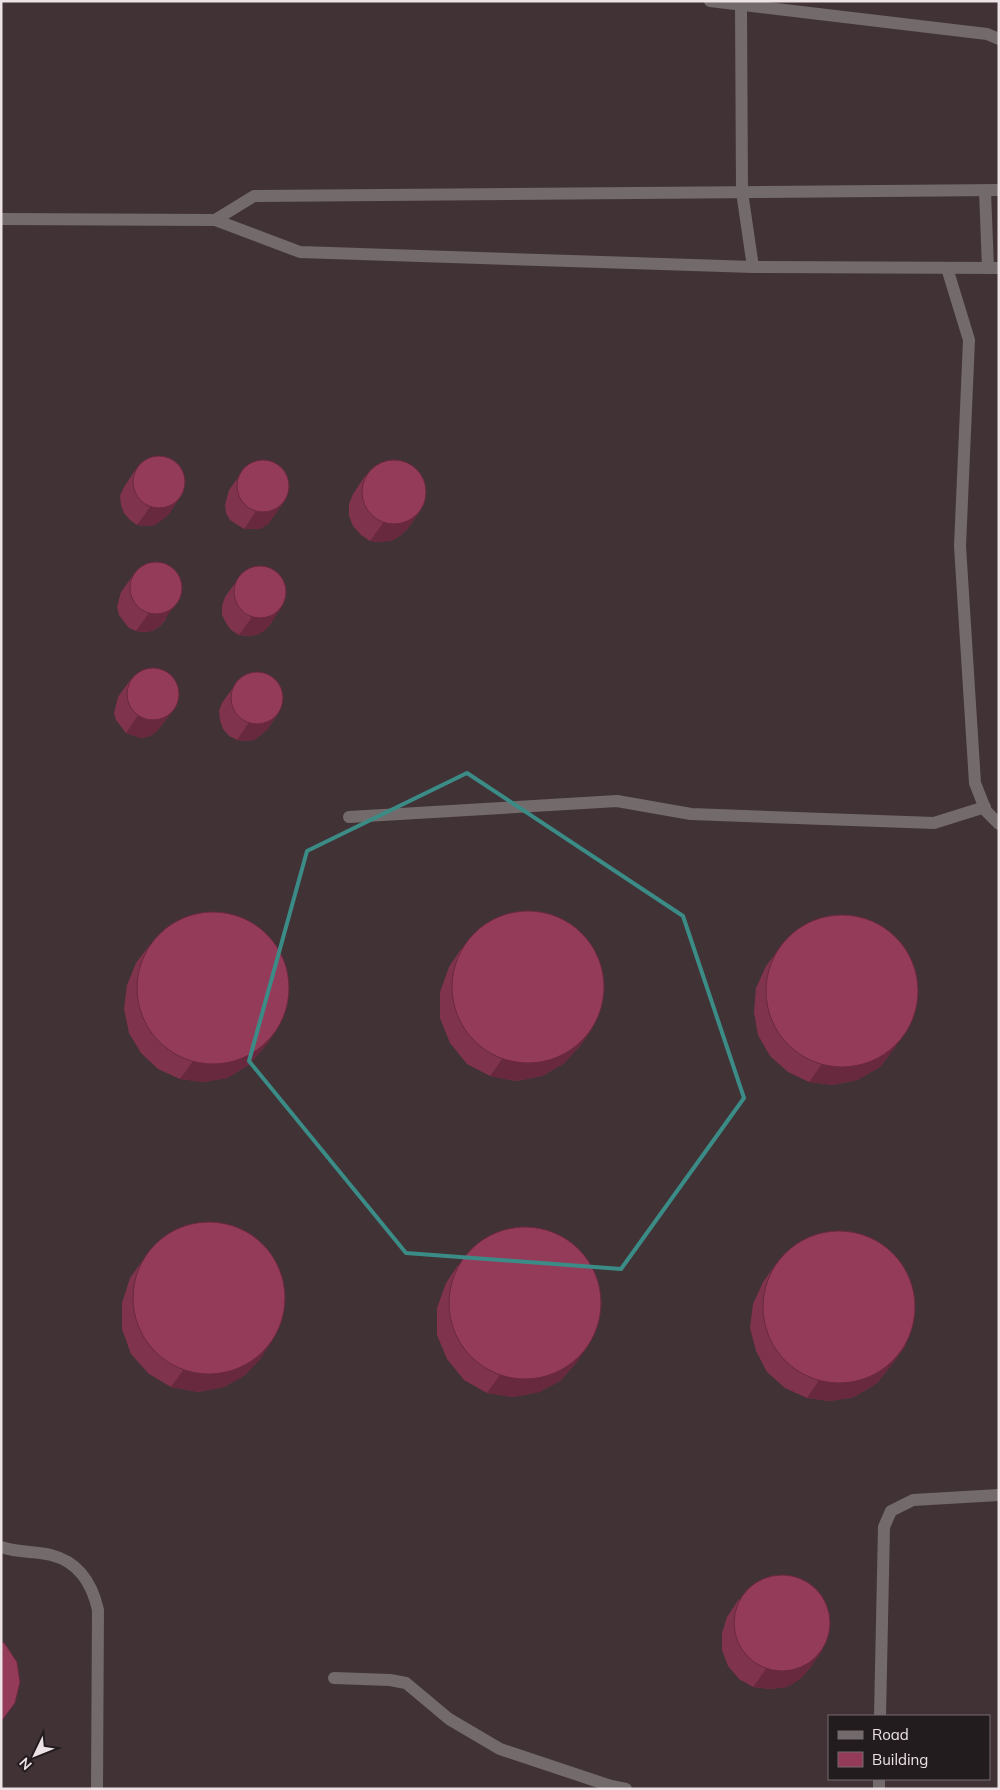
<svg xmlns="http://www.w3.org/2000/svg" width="1000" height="1790" viewBox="0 0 1000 1790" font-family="Mulish,sans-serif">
	<rect width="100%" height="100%" fill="#413236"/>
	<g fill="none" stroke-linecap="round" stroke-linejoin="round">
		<g stroke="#726a6b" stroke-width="12">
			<polyline points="710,1 987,34 999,39"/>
			<polyline points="741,5 742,192 753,267"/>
			<polyline points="985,191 988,268"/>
			<polyline points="1,219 215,220 254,196 999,190"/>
			<polyline points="215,220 300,252 753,267 999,268"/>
			<polyline points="947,268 969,340 960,546 975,783 986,811 999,824"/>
			<polyline points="349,817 617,801 691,814 934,823 985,807"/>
			<path d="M1 1547C18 1553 34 1551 51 1555 79 1562 92 1583 98 1610L97 1789"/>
			<polyline points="334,1678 390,1680 406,1683 449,1719 500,1749 611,1786 626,1789"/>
			<polyline points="880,1716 884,1527 891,1511 913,1500 999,1495"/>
			<polyline points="879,1789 879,1779"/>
		</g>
	</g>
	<g fill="#80334d">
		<polygon points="136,469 180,497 168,515 155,525 146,526 137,525 130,520 124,513 121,505 120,496 124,487"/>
		<polygon points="242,472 286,499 268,524 260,529 244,529 230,520 226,513 225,505 229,490"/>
		<polygon points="365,476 421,510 408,528 401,535 393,540 381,542 370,541 361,535 353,526 349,516 349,504 353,494"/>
		<polygon points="134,574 166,619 160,626 152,631 144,632 136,631 129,628 119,615 117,607 121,592"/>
		<polygon points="238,579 270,625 264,631 257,635 248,636 239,635 231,630 226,623 222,615 222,606 225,597"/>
		<polygon points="131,679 176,707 157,731 150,736 141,738 126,733 116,720 114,713 118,697"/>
		<polygon points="235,685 279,712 267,730 254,740 245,741 237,740 229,736 223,729 220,720 219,711 222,703"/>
		<polygon points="149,946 279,1026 267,1044 250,1064 227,1078 204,1082 180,1079 158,1069 141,1053 129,1033 124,1009 127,985 136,963"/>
		<polygon points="461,949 592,1029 579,1047 563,1064 542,1076 516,1081 490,1076 467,1064 450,1043 440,1018 440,992 449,967"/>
		<polygon points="779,949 896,1046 880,1067 857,1080 833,1085 809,1082 788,1072 770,1056 758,1035 754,1012 756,988 766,966"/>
		<polygon points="143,1260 261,1358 245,1375 224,1387 198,1392 171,1387 149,1374 131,1354 122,1329 122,1303 130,1278"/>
		<polygon points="776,1264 906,1345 893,1363 877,1383 854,1397 830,1401 807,1398 785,1388 767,1372 756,1351 750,1328 753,1304 763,1282"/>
		<polygon points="458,1265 576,1363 560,1381 539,1392 513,1397 487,1393 464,1380 447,1359 437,1335 437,1308 446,1283"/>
		<polygon points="739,1599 810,1668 800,1679 787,1687 770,1689 753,1687 739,1679 728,1666 722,1650 722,1633 727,1617"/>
	</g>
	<g fill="#68293f">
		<polygon points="180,497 168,515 155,525 146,526 137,525 150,507"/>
		<polygon points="286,499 268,524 260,529 244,529 256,511"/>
		<polygon points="421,510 408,528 401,535 393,540 381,542 370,541 383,523"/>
		<polygon points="178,601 160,626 152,631 144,632 136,631 149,613"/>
		<polygon points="282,607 270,625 264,631 257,635 248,636 239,635 252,617"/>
		<polygon points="176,707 157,731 150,736 141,738 126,733 138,715"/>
		<polygon points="279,712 267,730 254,740 245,741 237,740 249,722"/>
		<polygon points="279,1026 267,1044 250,1064 227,1078 204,1082 180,1079 193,1061"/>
		<polygon points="909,1028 896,1046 880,1067 857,1080 833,1085 809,1082 822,1064"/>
		<polygon points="592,1029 579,1047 563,1064 542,1076 516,1081 490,1076 502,1059"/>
		<polygon points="273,1340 261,1358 245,1375 224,1387 198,1392 171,1387 184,1369"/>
		<polygon points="589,1345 576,1363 560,1381 539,1392 513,1397 487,1393 500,1375"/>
		<polygon points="906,1345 893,1363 877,1383 854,1397 830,1401 807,1398 819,1380"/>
		<polygon points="823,1650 810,1668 800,1679 787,1687 770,1689 753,1687 766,1669"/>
	</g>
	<g fill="#953b5a" stroke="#68293f">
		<circle cx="159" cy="482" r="26"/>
		<circle cx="394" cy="492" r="32"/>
		<circle cx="263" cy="486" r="26"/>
		<circle cx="156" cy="588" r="26"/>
		<circle cx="260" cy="592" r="26"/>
		<circle cx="153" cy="694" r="26"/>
		<circle cx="257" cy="698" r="26"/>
		<circle cx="528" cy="987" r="76"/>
		<circle cx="213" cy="988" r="76"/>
		<circle cx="842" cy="991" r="76"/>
		<circle cx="209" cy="1298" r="76"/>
		<circle cx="525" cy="1303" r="76"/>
		<circle cx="839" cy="1307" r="76"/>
		<circle cx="782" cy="1623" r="48"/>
		<polygon points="1,1641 5,1644 17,1662 20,1682 15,1703 3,1719 1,1720"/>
	</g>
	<path fill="none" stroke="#3b8c86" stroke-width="4" stroke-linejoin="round" d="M467 773 683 916 744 1098 621 1269 406 1253 249 1061 307 851Z"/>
	<rect width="1000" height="1790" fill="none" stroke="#ede2e5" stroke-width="5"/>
	<rect x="828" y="1715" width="162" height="65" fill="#231c1e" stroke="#746b6e"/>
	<rect x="838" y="1731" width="25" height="8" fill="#726a6b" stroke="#746b6e"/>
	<text x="872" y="1740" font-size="15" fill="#ede2e5">Road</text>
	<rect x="838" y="1752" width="25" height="15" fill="#953b5a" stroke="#746b6e"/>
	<text x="872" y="1765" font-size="15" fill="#ede2e5">Building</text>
	<g transform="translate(35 1755) rotate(227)" stroke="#231c1e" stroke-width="4" paint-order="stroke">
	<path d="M0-4L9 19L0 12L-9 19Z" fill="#ede2e5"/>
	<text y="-8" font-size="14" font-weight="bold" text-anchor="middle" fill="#ede2e5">N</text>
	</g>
</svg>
